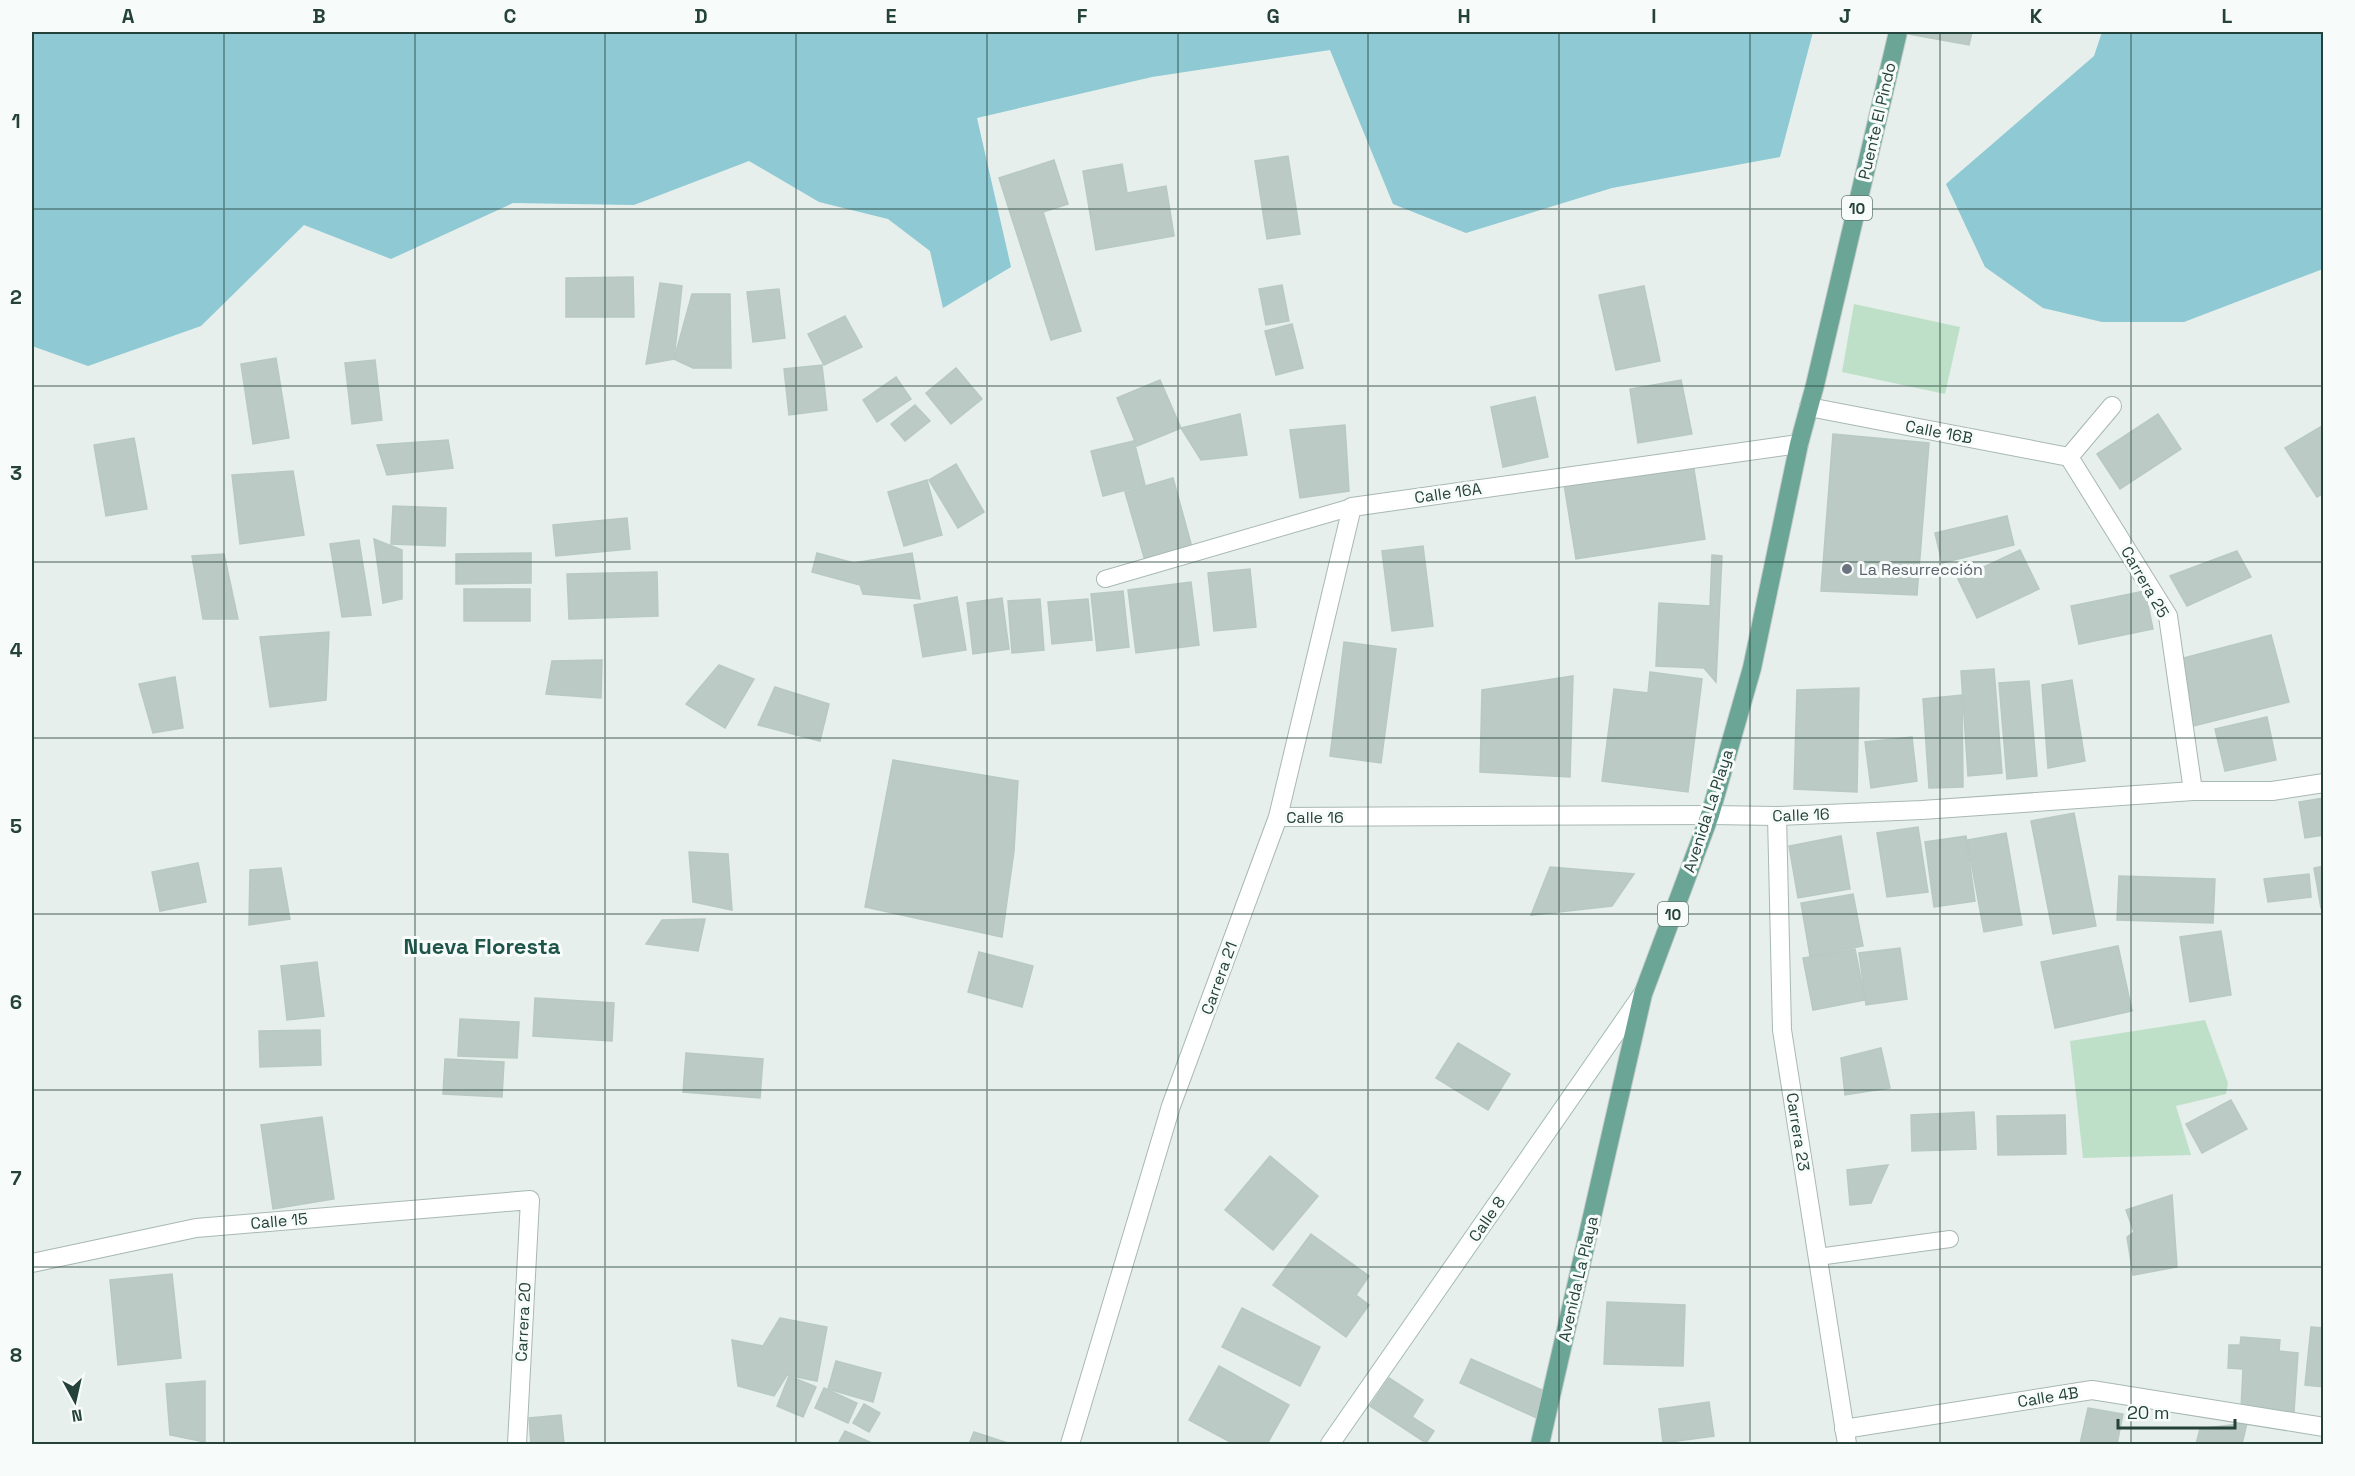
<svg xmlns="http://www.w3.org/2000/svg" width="2355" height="1476" viewBox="0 0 2355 1476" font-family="'Space Grotesk',sans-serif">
	<rect width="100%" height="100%" fill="#e6efeb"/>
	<g fill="#bfe0c8">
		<polygon points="1854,304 1960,327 1945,394 1842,372"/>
		<polygon points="2205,1020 2228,1083 2226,1094 2176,1106 2191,1155 2083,1158 2070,1041"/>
	</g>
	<g fill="#8ec9d4">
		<polygon points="32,32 1813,32 1780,157 1612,188 1466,233 1393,204 1330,50 1152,77 977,118 1011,267 943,308 930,251 888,219 819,202 749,161 634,205 513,203 391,259 304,225 201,326 88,366 32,346"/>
		<polygon points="2102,32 2323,32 2323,269 2184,322 2102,322 2043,308 1985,267 1946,184 2094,56"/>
	</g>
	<g fill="#bbcac4" stroke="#b8c9c2" stroke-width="1.5">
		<polygon points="1909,32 1972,32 1969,45 1909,34"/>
		<polygon points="1288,156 1300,234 1267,239 1255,161"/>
		<polygon points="1054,160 1068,204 1043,212 1081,331 1051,340 999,178"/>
		<polygon points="1122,164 1127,193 1166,186 1174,236 1096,250 1083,171"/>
		<polygon points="633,277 634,317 566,317 566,278"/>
		<polygon points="660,283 682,286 674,359 646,364"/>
		<polygon points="1282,285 1289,321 1266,325 1259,289"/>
		<polygon points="1644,286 1660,361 1616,370 1599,295"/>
		<polygon points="779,289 785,338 753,342 747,292"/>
		<polygon points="692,294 730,294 731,368 693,368 674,359"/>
		<polygon points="845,316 862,347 824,365 808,334"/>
		<polygon points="1292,324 1303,368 1276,375 1265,331"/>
		<polygon points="276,358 289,438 253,444 241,364"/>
		<polygon points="375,360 382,420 352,424 345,363"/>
		<polygon points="822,365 827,410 789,415 784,369"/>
		<polygon points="956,368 982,399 951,424 926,393"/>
		<polygon points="896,377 911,399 877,422 863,400"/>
		<polygon points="1160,380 1181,428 1137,446 1117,398"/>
		<polygon points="1681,380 1692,434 1638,443 1630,389"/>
		<polygon points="1535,397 1548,457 1503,467 1491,407"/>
		<polygon points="915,405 930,421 905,441 891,424"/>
		<polygon points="1240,414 1247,455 1201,460 1181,428"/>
		<polygon points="2158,414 2181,449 2120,489 2097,454"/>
		<polygon points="1345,425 1349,491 1300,498 1290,430"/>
		<polygon points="2322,426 2324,429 2324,493 2317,497 2285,448"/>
		<polygon points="1833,434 1929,443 1917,595 1821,591"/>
		<polygon points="134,438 147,509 106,516 94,445"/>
		<polygon points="448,440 453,468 387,475 377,445"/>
		<polygon points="1134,441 1145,485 1103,496 1091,451"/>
		<polygon points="1693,463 1705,539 1576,559 1564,484"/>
		<polygon points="956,464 984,512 958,528 929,480"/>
		<polygon points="293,471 304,535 240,544 232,475"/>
		<polygon points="1173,478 1193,551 1146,564 1125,492"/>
		<polygon points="927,480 942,535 904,546 888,492"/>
		<polygon points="393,506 446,508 445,546 391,544"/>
		<polygon points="2007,516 2014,545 1942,563 1935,533"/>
		<polygon points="627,518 630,549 556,556 553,525"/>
		<polygon points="374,539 402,550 402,599 383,603"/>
		<polygon points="359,540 371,615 342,617 330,544"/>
		<polygon points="1423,546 1433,626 1392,631 1382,551"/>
		<polygon points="2020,550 2039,589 1977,618 1958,579"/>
		<polygon points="2237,551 2251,577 2187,606 2170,576"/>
		<polygon points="531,553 531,583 456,584 456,554"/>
		<polygon points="817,553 854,563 912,553 920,599 863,594 860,585 812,572"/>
		<polygon points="224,554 238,619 203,619 192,556"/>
		<polygon points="1712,555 1722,556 1716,682 1704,668 1656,666 1659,603 1710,606"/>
		<polygon points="1250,569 1256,627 1214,631 1208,573"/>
		<polygon points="657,572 658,616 569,619 567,574"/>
		<polygon points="1191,582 1199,645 1136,653 1128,590"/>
		<rect x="464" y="589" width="66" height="32"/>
		<polygon points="1123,591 1129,647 1097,651 1091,594"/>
		<polygon points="2145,591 2153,629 2079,644 2071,606"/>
		<polygon points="957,597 966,650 923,657 914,605"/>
		<polygon points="1002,598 1009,649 973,654 967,603"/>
		<polygon points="1040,599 1044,650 1012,653 1008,601"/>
		<polygon points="1088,599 1092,640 1052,644 1048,602"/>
		<polygon points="329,632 326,700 270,707 260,637"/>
		<polygon points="2271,635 2289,702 2193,726 2176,660"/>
		<polygon points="1344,642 1396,649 1381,763 1330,756"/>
		<polygon points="602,660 601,698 546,694 552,661"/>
		<polygon points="719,665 754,679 725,728 686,704"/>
		<polygon points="1994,669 2002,773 1968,776 1961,671"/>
		<polygon points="1650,672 1702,679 1688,792 1602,781 1614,689 1648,693"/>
		<polygon points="1573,676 1570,777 1480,772 1482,690"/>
		<polygon points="175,677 183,728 153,733 139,684"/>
		<polygon points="2072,680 2085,761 2048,768 2042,685"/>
		<polygon points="2029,681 2037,776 2007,779 1999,683"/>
		<polygon points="775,687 829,704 820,741 758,725"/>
		<polygon points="1859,688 1857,792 1794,789 1797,690"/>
		<polygon points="1962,695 1963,787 1929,788 1923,699"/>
		<polygon points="2267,717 2276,760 2225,771 2215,729"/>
		<polygon points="1912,737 1917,781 1871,788 1865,742"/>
		<polygon points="893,760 1018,781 1014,851 1002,937 865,907"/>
		<polygon points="2324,798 2324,835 2305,838 2299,802"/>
		<polygon points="2074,813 2096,926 2053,934 2031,821"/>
		<polygon points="1918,827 1928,892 1887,897 1877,833"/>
		<polygon points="2006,833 2022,925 1984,932 1967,840"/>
		<polygon points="1841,836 1850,889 1798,898 1789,846"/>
		<polygon points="1966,836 1975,901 1934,907 1925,842"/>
		<polygon points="689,852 728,854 732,910 693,902"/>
		<polygon points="198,863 206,902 160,911 152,872"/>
		<polygon points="2324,866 2324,907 2321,908 2314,868"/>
		<polygon points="1550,867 1634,874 1612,906 1531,915"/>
		<polygon points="281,868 290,919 249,925 250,870"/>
		<polygon points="2309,874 2311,897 2268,902 2264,879"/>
		<polygon points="2119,876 2215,879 2213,923 2117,920"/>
		<polygon points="1853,894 1863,946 1810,956 1801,903"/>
		<polygon points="705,919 698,951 646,944 662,920"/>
		<polygon points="2221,931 2231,995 2190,1002 2180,937"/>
		<polygon points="2118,946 2132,1011 2055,1028 2041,962"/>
		<polygon points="1900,948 1907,999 1866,1005 1859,953"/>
		<polygon points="1855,949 1865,1000 1813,1010 1803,958"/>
		<polygon points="979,952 1033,966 1022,1007 968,992"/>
		<polygon points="317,962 324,1016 287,1020 281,966"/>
		<polygon points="535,998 614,1003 612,1041 533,1036"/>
		<polygon points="460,1019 519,1022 517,1058 458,1056"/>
		<polygon points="320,1030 321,1065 260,1067 259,1031"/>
		<polygon points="1458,1043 1510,1074 1488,1110 1436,1078"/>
		<polygon points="1881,1048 1890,1088 1845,1095 1841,1058"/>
		<polygon points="686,1053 763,1059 760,1098 683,1092"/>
		<polygon points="445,1059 504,1062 502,1097 443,1094"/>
		<polygon points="2231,1100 2247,1129 2202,1153 2186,1124"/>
		<polygon points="1974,1112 1976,1149 1912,1151 1911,1115"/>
		<polygon points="2065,1115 2066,1154 1998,1155 1997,1116"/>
		<polygon points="322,1117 334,1199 273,1209 261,1125"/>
		<polygon points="1270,1156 1318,1196 1273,1250 1225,1210"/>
		<polygon points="1888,1165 1871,1203 1850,1205 1847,1170"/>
		<polygon points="2172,1195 2177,1267 2133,1275 2127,1237 2134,1232 2126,1210"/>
		<polygon points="1311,1234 1369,1276 1356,1295 1369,1305 1346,1337 1273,1285"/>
		<polygon points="172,1274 181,1358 118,1365 110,1280"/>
		<polygon points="1607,1302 1685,1305 1683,1366 1604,1364"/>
		<polygon points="1242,1308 1320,1347 1300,1386 1222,1347"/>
		<polygon points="780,1318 827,1327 817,1381 787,1375 774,1396 738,1386 732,1340 763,1346"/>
		<polygon points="2311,1327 2324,1328 2324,1387 2305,1385"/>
		<polygon points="2241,1337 2280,1340 2279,1351 2298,1353 2294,1412 2241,1409 2243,1369 2228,1368 2229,1345 2240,1345"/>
		<polygon points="1471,1359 1551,1394 1539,1419 1460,1383"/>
		<polygon points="836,1361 881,1373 873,1402 828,1389"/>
		<polygon points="1219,1366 1289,1405 1267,1444 1234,1444 1189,1420"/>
		<polygon points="789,1376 816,1387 803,1417 777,1406"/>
		<polygon points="1389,1378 1423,1400 1412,1417 1434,1431 1426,1443 1370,1406"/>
		<polygon points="205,1381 205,1442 170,1435 166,1384"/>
		<polygon points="824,1388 857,1403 848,1423 815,1408"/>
		<polygon points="1709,1402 1714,1436 1663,1443 1659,1409"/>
		<polygon points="864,1404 880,1413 869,1432 853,1423"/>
		<polygon points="2088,1408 2123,1414 2117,1444 2080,1444"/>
		<polygon points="561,1415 564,1444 531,1444 529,1418"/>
		<polygon points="2247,1423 2242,1444 2196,1444 2200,1429"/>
		<polygon points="845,1431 874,1444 838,1444"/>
		<polygon points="974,1432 1011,1444 969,1444"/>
	</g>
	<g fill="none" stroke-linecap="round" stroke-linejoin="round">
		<g stroke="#a8b8b2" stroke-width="18">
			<g id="lane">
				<polyline points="1105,579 1352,507"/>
				<polyline points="1818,1257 1950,1239"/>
			</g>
		</g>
		<g stroke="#a8b8b2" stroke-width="20">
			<g id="street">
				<polyline points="1809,407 2069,457"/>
				<polyline points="2069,457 2168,616 2193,791"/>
				<polyline points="2069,457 2112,406"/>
				<polyline points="1777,816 1782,1030 1847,1444"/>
				<polyline points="1278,817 1710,815 1777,816 1922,810 2193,791 2272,791 2324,783"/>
				<polyline points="32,1263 196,1228 530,1200 517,1444"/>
				<polyline points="1844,1429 2092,1390 2324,1427"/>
				<polyline points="1070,1444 1171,1106 1278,817 1352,507 1799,444"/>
			</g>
		</g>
		<g stroke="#a4bbb3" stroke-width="20">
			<polyline id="secondary" points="1330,1444 1642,995"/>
		</g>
		<g stroke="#c2cac8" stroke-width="20">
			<polyline id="primary" points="1540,1444 1643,994 1710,815 1752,668 1799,444 1815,385 1898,32"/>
		</g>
		<use href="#lane" stroke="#fff" stroke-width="16"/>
		<use href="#street" stroke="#fff" stroke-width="18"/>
		<use href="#secondary" stroke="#fff" stroke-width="18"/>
		<use href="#primary" stroke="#6aa596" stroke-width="18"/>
	</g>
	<path fill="none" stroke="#24423a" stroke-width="1.5" stroke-opacity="0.55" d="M224 32V1444M415 32V1444M605 32V1444M796 32V1444M987 32V1444M1178 32V1444M1368 32V1444M1559 32V1444M1750 32V1444M1940 32V1444M2131 32V1444M32 209H2324M32 386H2324M32 562H2324M32 738H2324M32 914H2324M32 1090H2324M32 1267H2324"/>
	<circle fill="#6b7280" stroke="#f7fbf9" stroke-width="2" cx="1847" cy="569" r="6"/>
	<g text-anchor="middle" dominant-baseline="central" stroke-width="6" stroke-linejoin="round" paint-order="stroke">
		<g fill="#f7fbf9" stroke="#637a73" stroke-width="1.5">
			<rect x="1842" y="196" width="30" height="24" rx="4.5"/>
			<rect x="1658" y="902" width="30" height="24" rx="4.5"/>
		</g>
		<g font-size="15" font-weight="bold" fill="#24423a">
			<text x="1857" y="208">10</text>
			<text x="1673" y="914">10</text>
		</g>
		<g font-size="16" fill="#24423a" stroke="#f7fbf9">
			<text transform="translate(1877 121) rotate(-77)">Puente El Pindo</text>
			<text transform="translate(1939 432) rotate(11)">Calle 16B</text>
			<text transform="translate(1448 493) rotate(-8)">Calle 16A</text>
			<text transform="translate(2145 582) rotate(60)">Carrera 25</text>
			<text transform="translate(1708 811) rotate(-72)">Avenida La Playa</text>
			<text transform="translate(1801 815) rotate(-2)">Calle 16</text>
			<text x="1315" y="817">Calle 16</text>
			<text transform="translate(1219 978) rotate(-70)">Carrera 21</text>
			<text transform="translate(1798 1132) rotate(81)">Carrera 23</text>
			<text transform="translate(1487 1219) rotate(-55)">Calle 8</text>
			<text transform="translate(279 1221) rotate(-5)">Calle 15</text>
			<text transform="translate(1578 1279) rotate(-77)">Avenida La Playa</text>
			<text transform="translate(523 1322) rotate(-87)">Carrera 20</text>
			<text transform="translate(2048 1397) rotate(-9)">Calle 4B</text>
		</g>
		<g font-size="16" fill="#5b616d" stroke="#f7fbf9" text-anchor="start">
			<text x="1859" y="569">La Resurrección</text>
		</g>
		<g font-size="22" font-weight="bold" fill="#1f5548" stroke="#f7fbf9">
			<text x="482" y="946">Nueva Floresta</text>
		</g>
	</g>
	<rect width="2355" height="1476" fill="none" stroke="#f7fbf9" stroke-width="66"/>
	<g transform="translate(75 1401) rotate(172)" stroke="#f7fbf9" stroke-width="4.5" paint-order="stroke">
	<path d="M0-4.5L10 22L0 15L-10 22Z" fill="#24423a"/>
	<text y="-9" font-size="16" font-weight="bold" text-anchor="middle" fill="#24423a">N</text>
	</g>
	<path d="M2118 1419v9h117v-9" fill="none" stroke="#24423a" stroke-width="3"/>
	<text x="2127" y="1419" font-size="18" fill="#24423a" stroke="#f7fbf9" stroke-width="4.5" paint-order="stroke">20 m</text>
	<rect x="33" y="33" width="2289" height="1410" fill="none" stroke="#24423a" stroke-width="2"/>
	<g font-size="20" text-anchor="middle" font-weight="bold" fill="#24423a">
		<text x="128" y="23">A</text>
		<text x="319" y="23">B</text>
		<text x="510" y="23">C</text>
		<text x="701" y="23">D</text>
		<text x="891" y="23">E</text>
		<text x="1082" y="23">F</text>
		<text x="1273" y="23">G</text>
		<text x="1464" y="23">H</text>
		<text x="1654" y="23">I</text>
		<text x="1845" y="23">J</text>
		<text x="2036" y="23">K</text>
		<text x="2227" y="23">L</text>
		<text x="16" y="128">1</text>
		<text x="16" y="304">2</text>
		<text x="16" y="480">3</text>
		<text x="16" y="657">4</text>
		<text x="16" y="833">5</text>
		<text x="16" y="1009">6</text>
		<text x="16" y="1185">7</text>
		<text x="16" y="1362">8</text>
	</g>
</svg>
